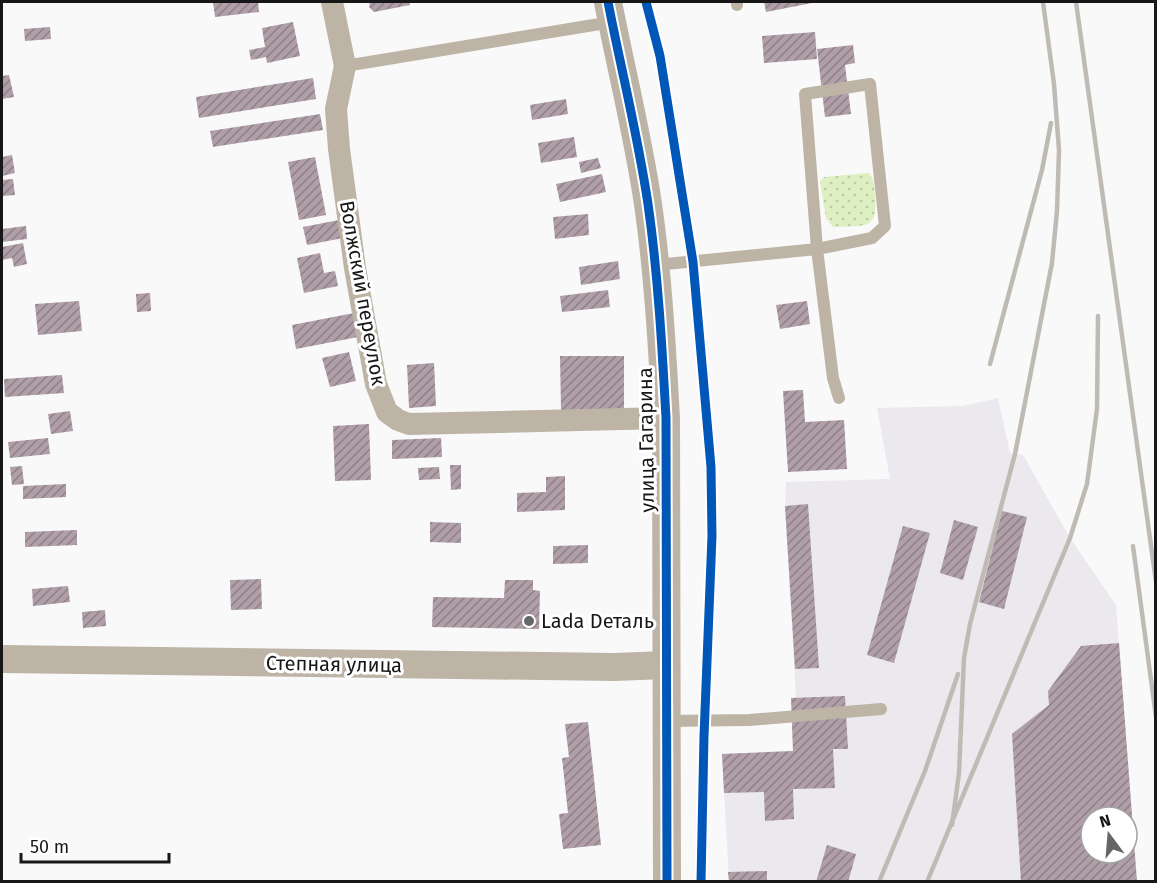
<svg xmlns="http://www.w3.org/2000/svg" width="1157" height="883" viewBox="0 0 1157 883" font-family="'Fira Sans',sans-serif">
	<defs>
		<pattern id="grass-dots" width="8" height="8" patternUnits="userSpaceOnUse" patternTransform="scale(1.5)"><rect width="8" height="8" fill="#deefc1"/><path d="M2 2h.1M6 6h.1" fill="none" stroke="#becca5" stroke-width="1.8" stroke-linecap="round"/></pattern>
		<pattern id="building-hatch" width="6" height="6" patternUnits="userSpaceOnUse" patternTransform="scale(1.5)"><rect width="6" height="6" fill="#b09fa8"/><path d="M-1 1l2-2M0 6l6-6M5 7l2-2" fill="none" stroke="#8e8188"/></pattern>
	</defs>
	<rect width="100%" height="100%" fill="#f9f9fa"/>
	<path fill="#ebe8ee" fill-rule="evenodd" d="M998 398 1010 453 1023 455 1070 538 1116 605 1137 881H729L722 754 793 751 791 698H796L785 506 786 482 890 479 877 408 962 406ZM1091 817H1127V853H1091Z"/>
	<path fill="url(#grass-dots)" d="M869 173C875 180 874 187 875 195 879 232 862 225 833 227L826 218 820 182 824 177Z"/>
	<g fill="url(#building-hatch)" fill-rule="evenodd">
		<polygon points="213,2 258,2 259,12 215,17"/>
		<polygon points="370,2 409,2 410,5 374,12 369,7"/>
		<polygon points="764,2 812,2 812,3 766,12"/>
		<polygon points="293,22 300,56 267,63 266,57 251,60 249,50 265,47 262,28"/>
		<polygon points="50,27 51,39 25,41 24,29"/>
		<polygon points="815,32 817,59 764,63 762,36"/>
		<polygon points="853,45 855,63 845,65 851,114 825,117 817,49"/>
		<polygon points="9,75 14,97 2,99 2,76"/>
		<polygon points="313,78 316,99 199,118 196,97"/>
		<polygon points="566,99 568,114 532,120 530,105"/>
		<polygon points="320,114 323,130 213,147 210,131"/>
		<polygon points="574,137 577,157 541,163 538,143"/>
		<polygon points="12,155 15,173 2,176 2,157"/>
		<polygon points="315,157 326,215 299,220 288,162"/>
		<polygon points="598,158 601,168 581,173 579,162"/>
		<polygon points="602,174 606,192 560,202 556,184"/>
		<polygon points="13,179 15,195 2,196 2,180"/>
		<polygon points="588,214 589,235 555,239 553,217"/>
		<polygon points="339,220 343,238 307,245 303,227"/>
		<polygon points="26,226 27,239 2,242 2,229"/>
		<polygon points="23,243 27,264 14,267 12,258 2,260 2,247"/>
		<polygon points="320,253 324,273 335,271 338,286 304,293 297,258"/>
		<polygon points="618,261 620,279 581,285 579,267"/>
		<polygon points="608,290 610,307 562,312 560,296"/>
		<polygon points="150,293 151,311 137,312 136,294"/>
		<polygon points="79,301 82,331 38,335 35,304"/>
		<polygon points="807,301 810,324 780,329 776,305"/>
		<polygon points="354,313 358,337 296,349 292,325"/>
		<polygon points="349,352 356,381 330,387 322,358"/>
		<polygon points="560,356 624,356 624,410 561,410"/>
		<polygon points="434,363 436,406 409,408 407,365"/>
		<polygon points="62,375 64,393 5,397 4,379"/>
		<polygon points="803,390 805,422 844,420 847,469 788,472 783,391"/>
		<polygon points="70,411 73,431 51,434 48,414"/>
		<polygon points="369,424 371,480 335,481 333,426"/>
		<polygon points="48,438 50,454 10,458 8,442"/>
		<polygon points="441,438 442,457 392,459 392,440"/>
		<polygon points="450,465 461,465 461,489 451,490"/>
		<polygon points="22,466 24,484 12,485 10,467"/>
		<polygon points="439,467 440,479 419,480 418,468"/>
		<polygon points="565,476 565,510 517,512 517,493 546,492 546,477"/>
		<polygon points="66,484 66,497 23,499 23,486"/>
		<polygon points="808,504 819,668 795,669 785,506"/>
		<polygon points="1002,511 1027,517 1004,609 979,602"/>
		<polygon points="954,520 978,527 963,580 940,573"/>
		<polygon points="430,522 461,523 461,543 430,542"/>
		<polygon points="903,526 930,533 894,663 867,655"/>
		<polygon points="77,530 77,545 25,547 25,532"/>
		<polygon points="588,545 588,563 553,564 553,546"/>
		<polygon points="261,579 262,609 231,610 230,580"/>
		<polygon points="505,580 533,580 533,590 540,591 539,629 432,627 433,597 504,598"/>
		<polygon points="68,586 70,602 33,606 32,589"/>
		<polygon points="105,610 106,626 83,628 82,612"/>
		<path d="M1119 643 1137 882H1021L1012 734 1049 705 1048 691 1081 646ZM1091 817H1127V853H1091Z"/>
		<polygon points="845,696 848,749 833,749 835,788 793,789 794,819 765,821 764,792 724,793 722,754 793,751 791,698"/>
		<polygon points="588,722 601,845 563,849 559,814 568,813 562,758 569,757 565,724"/>
		<polygon points="827,845 856,854 848,882 816,882"/>
		<polygon points="767,871 767,882 729,882 728,872"/>
	</g>
	<g fill="none" stroke-linecap="round" stroke-linejoin="round">
		<g stroke="#b8b2aa" stroke-width="4" stroke-dasharray="1.5 4.5" stroke-linecap="butt">
			<polyline points="646,2 660,56 690,246"/>
			<polyline points="694,274 711,467 712,536 706,707"/>
			<polyline points="701,882 704,735"/>
		</g>
		<g stroke="#bdb4a6" stroke-width="12">
			<polyline points="737,2 737,5"/>
			<polyline points="345,66 612,22"/>
			<polyline points="656,265 817,249 872,238 885,226 870,84 805,94 817,249 833,378 839,398"/>
			<polyline points="666,721 749,720 881,709"/>
		</g>
		<polyline stroke="#bdb4a6" stroke-width="22" points="332,2 345,66 336,109 339,149 355,268 376,384 387,412 398,420 409,424 666,418"/>
		<g stroke="#bdb4a6" stroke-width="28">
			<path d="M608 2C621 69 638 136 648 204 658 274 662 346 666 418L667 882"/>
			<polyline points="2,659 614,667 666,665"/>
		</g>
		<g stroke="#bfbbb4" stroke-width="4.5">
			<polyline points="1076,2 1156,582"/>
			<polyline points="990,364 1042,170 1051,123"/>
			<polyline points="1133,546 1156,717"/>
			<polyline points="952,825 959,773 964,658 970,624 1015,454 1052,263 1057,211 1059,150 1054,84 1043,2"/>
			<polyline points="879,882 925,771 958,674"/>
			<polyline points="927,882 1070,538 1087,484 1097,409 1098,316"/>
		</g>
		<g stroke="#fff" stroke-width="13">
			<g id="cycleway">
				<path d="M608 2C621 69 638 136 648 204 658 274 662 346 666 418L667 882"/>
				<polyline points="646,2 660,56 693,262 711,467 712,536 704,736 701,882"/>
			</g>
		</g>
		<use href="#cycleway" stroke="#0057b8" stroke-width="9"/>
	</g>
	<circle fill="#676667" stroke="#fff" stroke-width="2" cx="529" cy="621" r="6"/>
	<g text-anchor="middle" dominant-baseline="central" stroke-width="6" stroke-linejoin="round" paint-order="stroke">
		<g font-size="20" fill="#181718" stroke="#fff">
			<text transform="translate(363 293) rotate(80)">Волжский переулок</text>
			<text transform="translate(646 440) rotate(-91)">улица Гагарина</text>
			<text transform="translate(334 664) rotate(1)">Степная улица</text>
		</g>
		<g font-size="20" fill="#181718" stroke="#fff" text-anchor="start">
			<text x="541" y="621">Lada Dеталь</text>
		</g>
	</g>
	<rect width="1157" height="883" fill="none" stroke="#181718" stroke-width="6"/>
	<g transform="translate(1109 835) rotate(344)"><circle r="28" fill="#ffffff" stroke="#a3a2a3" stroke-width="1.5"/>
	<path d="M0-4.5L10 22L0 15L-10 22Z" fill="#676667"/>
	<text y="-9" font-size="16" font-weight="bold" text-anchor="middle" fill="#181718">N</text>
	</g>
	<path d="M21 853v9h148v-9" fill="none" stroke="#181718" stroke-width="3"/>
	<text x="30" y="853" font-size="18" fill="#181718" stroke="#ffffff" stroke-width="4.5" paint-order="stroke">50 m</text>
</svg>
